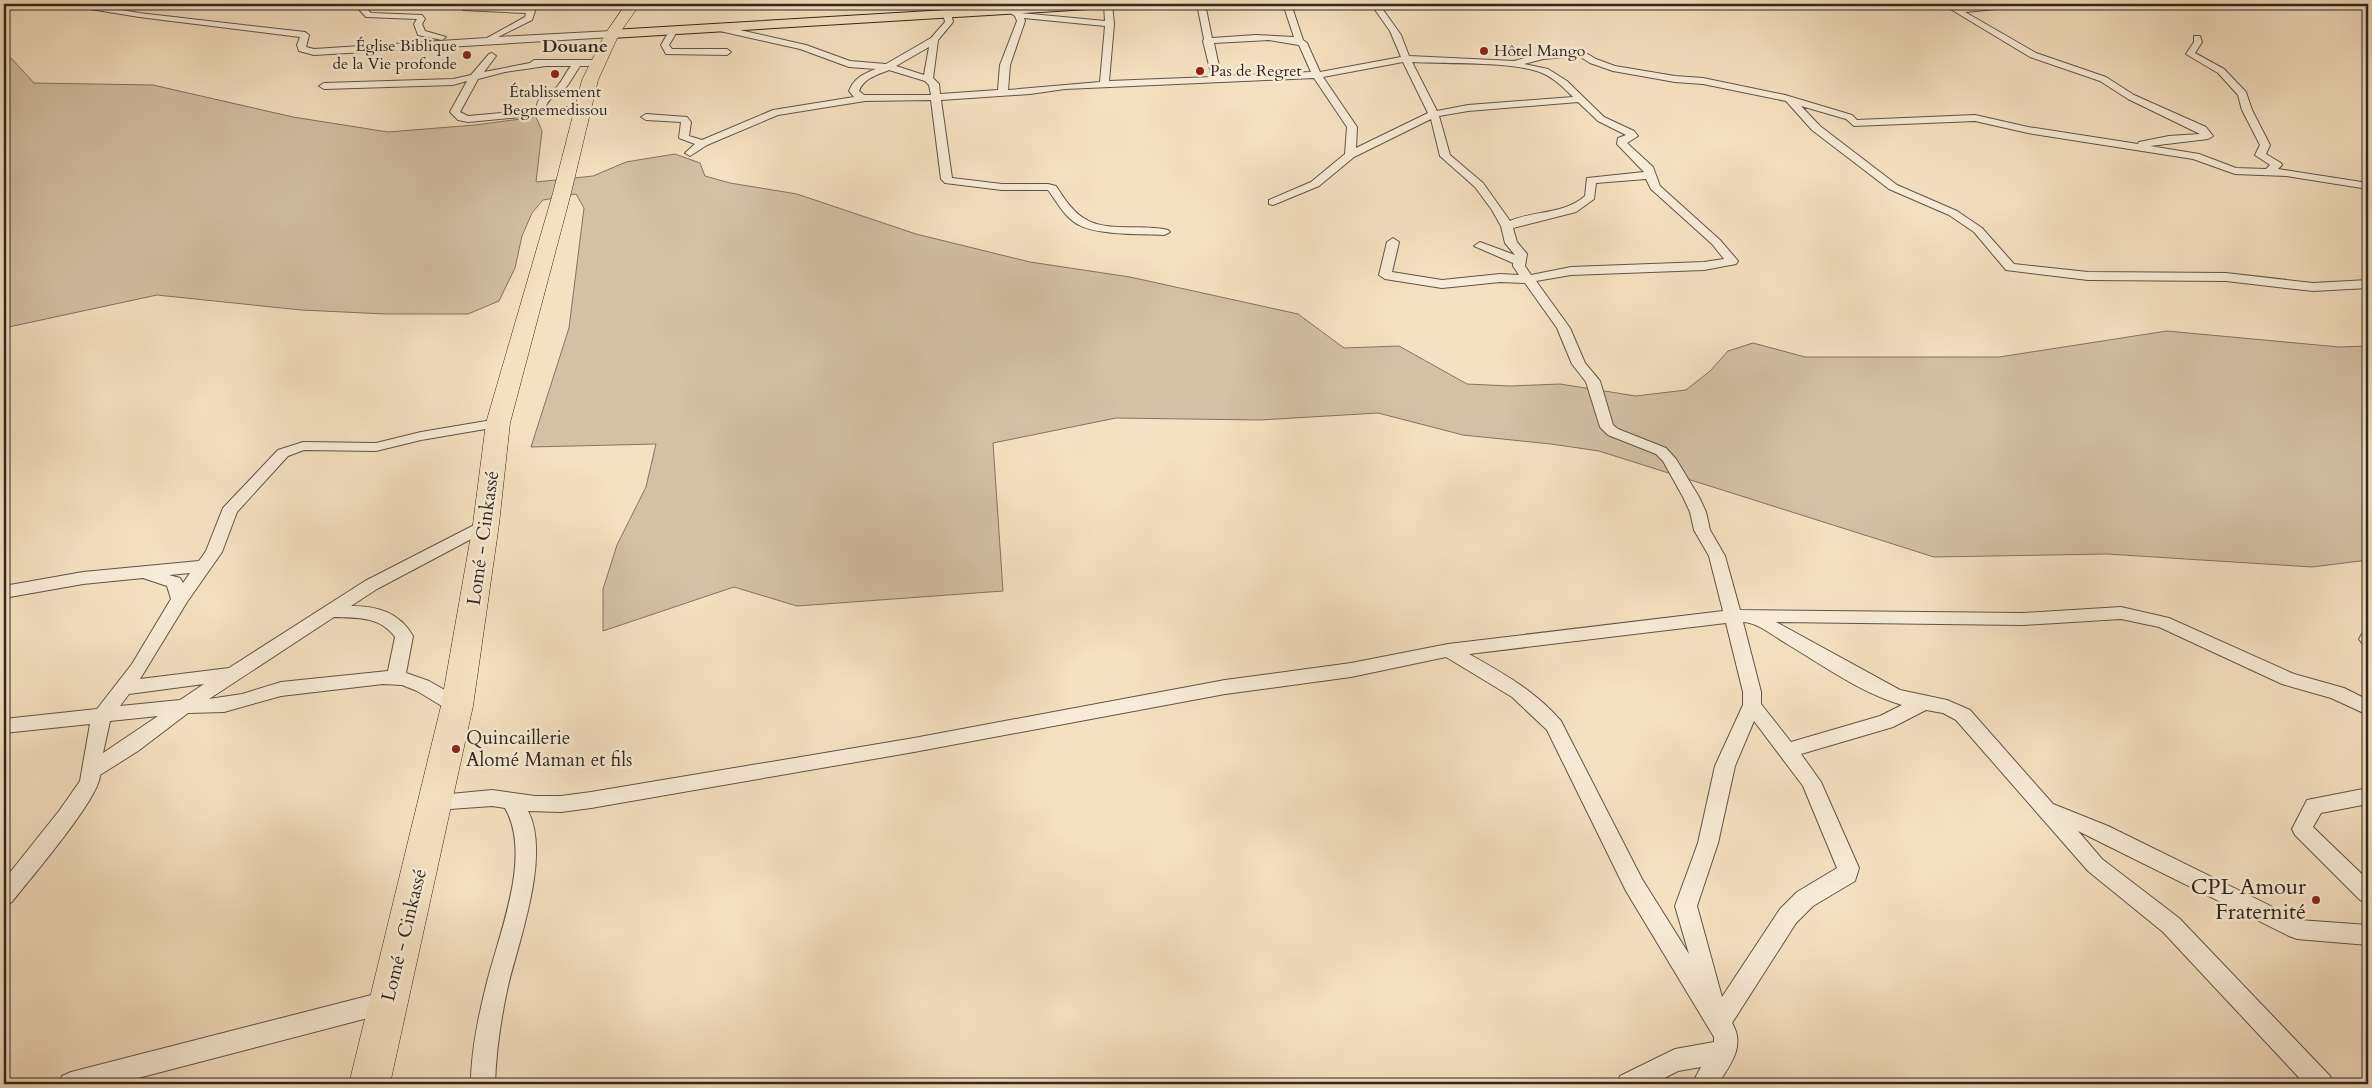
<svg xmlns="http://www.w3.org/2000/svg" width="2372" height="1088" viewBox="0 0 2372 1088" font-family="Cardo,serif">
	<rect width="100%" height="100%" fill="#f5e0c1"/>
	<filter id="stains"><feTurbulence type="fractalNoise" baseFrequency=".004" numOctaves="4"/><feColorMatrix values="0 0 0 0 .2 0 0 0 0 .09 0 0 0 0 .02 0 0 0 .5 -.17"/></filter>
	<radialGradient id="worn" r=".72"><stop offset=".6" stop-color="#630" stop-opacity="0"/><stop offset="1" stop-color="#630" stop-opacity=".3"/></radialGradient>
	<polygon fill="#d4c0a5" stroke="#827362" points="4,58 11,58 34,83 153,85 293,117 388,132 475,125 536,117 542,131 536,182 593,176 626,162 675,154 700,163 705,176 730,183 797,194 916,234 1030,262 1130,277 1298,314 1344,348 1399,346 1467,384 1510,386 1560,384 1636,396 1686,390 1710,371 1728,351 1753,343 1805,357 1999,357 2167,331 2339,347 2368,346 2368,560 2312,567 2107,554 1934,557 1599,451 1551,444 1463,435 1378,413 1260,420 1116,418 993,443 1003,591 797,606 734,587 603,631 603,589 617,545 646,487 656,444 531,447 569,328 584,208 576,194 543,200 532,213 522,236 515,268 499,301 468,314 386,314 301,310 157,295 4,328"/>
	<g fill="none" stroke-linecap="round" stroke-linejoin="round">
		<g stroke="#615447" stroke-width="2">
			<g id="street">
				<polygon points="5,4 87,4 139,13 305,32 309,35 306,47 314,49 487,38 525,17 526,13 463,10 463,6 466,6 525,8 523,4 531,4 535,11 532,20 498,37 612,31 616,34 612,37 314,55 299,51 297,45 300,37 139,17 72,6 9,6"/>
				<polygon points="354,4 362,4 371,13 422,15 425,19 422,24 425,31 446,37 442,40 418,35 414,24 417,19 366,17"/>
				<path d="M1006 4H1014L1013 9 1021 13 1105 21 1104 4H1112L1114 24 1109 81 1212 77 1203 41 1204 39 1197 4H1205L1212 38 1256 35 1294 37 1283 4H1291L1303 40 1307 43 1320 72 1401 57 1390 31 1371 4H1379L1401 35 1409 56 1514 61 1543 53 1581 50 1596 59 1615 66 1675 76 1703 78 1785 95 1852 115 1857 120 1975 115 2028 127 2138 144 2139 142 2169 136 2200 134 2128 99 2100 81 2030 57 1942 4H1951L1958 8 2031 4 2027 6 1965 12 2036 53 2106 77 2134 95 2206 127 2213 136 2208 139 2150 146 2199 154 2236 168 2266 169 2270 165 2255 155 2260 145 2242 110 2238 95 2218 73 2186 54 2194 42V36H2200L2202 42 2195 53 2224 69 2246 92 2252 110 2270 145 2266 154 2281 163 2282 165 2278 169 2368 183V189L2286 176 2235 174 2193 159 2028 133 1975 121 1854 126 1846 119 1801 106 1820 126 1897 185 1957 211 1982 228 2014 264 2088 272 2226 273 2313 283 2368 280V288L2313 291 2226 281 2088 280 2006 270 1974 232 1949 215 1889 189 1812 130 1786 101 1703 84 1675 82 1613 71 1590 63 1579 56 1543 59 1524 64 1548 69 1567 81 1604 117 1634 131 1638 136 1627 143 1653 167 1660 186 1720 240 1738 261 1736 264 1704 270 1571 275 1536 281 1570 328 1585 363 1600 381 1613 425 1618 429 1666 448 1676 459 1699 497 1706 512 1710 530 1725 556 1740 610 2023 613 2121 607 2169 618 2294 674 2344 688 2368 700V715L2331 698 2282 684 2159 627 2121 619 2023 625 1776 622 1900 690 1947 700 1970 710 2053 804 2108 826 2299 920 2368 925V945L2297 939 2289 936 2078 831 2102 859 2179 918 2330 1076 2333 1084H2305L2163 932 2088 871 1956 720 1943 713 1926 710 1893 727 1801 754 1821 782 1859 868 1855 881 1813 906 1796 923 1732 1023C1746 1046 1730 1065 1718 1084H1692L1701 1067 1678 1071 1653 1084H1617L1620 1076 1675 1049 1714 1042V1037L1626 891 1547 730 1512 697 1446 657 1351 677 1225 694 914 752 591 808 561 812 528 811C551 855 519 940 508 986 501 1018 496 1051 495 1084H471C471 1051 478 1018 486 986 498 936 533 856 505 808L492 806 436 810 429 808 426 802 429 796 492 790 535 796H561L591 792 914 738 1225 680 1351 663 1448 644 1723 611 1709 556 1694 530 1690 512 1683 497 1663 461 1656 454 1608 435 1600 427 1586 382 1572 364 1557 328 1525 283 1500 282 1442 288 1385 279 1379 275 1387 242 1393 238 1399 242 1392 272 1442 280 1500 274 1519 275 1513 266V263L1474 246 1480 242 1515 255 1505 243 1501 226 1492 210 1475 187 1440 156 1431 119 1354 157 1319 186 1273 205 1269 204V200L1311 182 1345 154 1347 127 1314 78 1065 89 1030 94 941 100 952 178 1002 184H1048L1056 186C1064 198 1073 213 1087 220 1108 232 1144 224 1168 230L1170 232 1164 235C1143 234 1096 235 1079 225 1065 218 1057 202 1048 190H1002L945 183 941 179 931 100 865 101 778 115 707 145 690 156 685 153 695 144 679 138 681 122 646 120 641 117 646 114 687 117 691 122 689 136 702 140 773 110 854 97 849 91C854 78 863 74 876 69L849 67 800 49 711 29V25L714 24 806 45 850 61 886 64 931 38 945 22 943 13 947 11 951 13 953 22 938 40 933 78 939 84 940 94 998 90 1000 65 1017 21 1015 16 1005 10ZM1024 18 1105 26 1100 82 1008 90 1010 65 1025 21ZM1269 40 1299 45 1311 72 1221 76 1214 43ZM929 47 924 75 896 66ZM1403 62 1428 113 1356 148 1357 127 1323 77ZM1412 62C1445 64 1514 61 1542 73 1554 78 1564 88 1573 97L1468 105 1437 111ZM889 70 925 81 929 85 931 95H864L859 91C864 78 877 75 889 70ZM1578 102 1598 121 1626 135 1618 138 1617 144 1644 172 1587 178 1585 196C1563 215 1535 210 1510 221L1483 183 1450 155 1439 116 1468 111ZM1646 179 1651 189 1712 244 1724 259 1704 262 1571 267 1531 275 1525 266 1527 254 1517 242 1513 228 1576 212 1594 199 1596 183ZM1743 622C1757 622 1775 637 1787 644 1824 666 1861 693 1902 705L1880 716 1791 742 1761 704V692ZM1726 623 1743 692V705L1715 766 1698 843 1675 906 1689 954 1642 879 1561 721C1535 691 1503 673 1469 654ZM1754 721 1803 786 1837 868 1797 892 1780 909 1722 997 1697 906 1718 843 1735 766Z"/>
				<polygon points="674,27 678,30 669,45 672,49 727,49 731,52 727,55 666,54 661,45 671,28"/>
				<path d="M492 53 496 56 484 72 530 63 534 60H598L603 63 598 66H580C575 73 570 83 564 90 558 97 546 97 546 109L582 106 587 109 585 111 468 122 458 120 450 112 467 81 453 85 324 89 319 86 324 83 453 79 471 75 489 54ZM546 66H571C566 72 562 81 557 87 549 94 535 96 537 110L468 116 460 112 478 79 505 72Z"/>
				<path d="M498 419 505 423 503 426 421 440 376 451 304 450 288 456 237 512 222 552 187 602 140 679 229 668 365 581 486 519 492 520 494 524 492 528 377 589 351 606C377 606 399 612 413 636L406 673 429 681 464 701 466 706 464 711 457 713 450 711 417 691 402 685 383 684 281 696 224 712 188 713 138 751 100 775C100 798 29 880 12 902L4 905V880L59 811 80 781 90 724 4 733V719L97 709 132 664 171 599 167 586 143 578 83 584 4 598V586L83 572 199 561 206 551 223 508 278 450 303 442 376 443 421 432ZM190 573 183 583 180 578 169 575ZM334 617C357 618 380 616 395 637L388 671 281 682 242 694 209 699ZM204 684 180 700 120 706 129 694ZM158 716 103 753 110 721Z"/>
				<polygon points="2368,632 2368,645 2362,643 2359,639 2362,634"/>
				<polygon points="2368,788 2368,804 2321,813 2313,827 2368,880 2368,903 2360,900 2295,835 2292,829 2307,800"/>
				<polygon points="387,991 395,995 399,1002 395,1009 387,1013 115,1084 59,1084 62,1076 71,1072"/>
			</g>
		</g>
		<g stroke="#30261e" stroke-width="2">
			<polygon id="primary" points="1047,4 1111,4 1105,8 612,38 605,34 612,30"/>
		</g>
		<g stroke="#30261e" stroke-width="1">
			<polygon id="highway" points="626,4 640,4 619,34 598,80 571,193 510,423 499,524 473,706 390,1084 349,1084 441,706 473,524 486,423 553,193 582,80 605,34"/>
		</g>
		<use href="#street" fill="#f8ebd7" fill-rule="evenodd"/>
		<use href="#primary" fill="#f5e0c1" fill-rule="evenodd"/>
		<use href="#highway" fill="#f5e0c1" fill-rule="evenodd"/>
	</g>
	<g fill="#8f2418" stroke="#f8ebd7" stroke-width="2">
		<circle cx="1484" cy="51" r="5"/>
		<circle cx="467" cy="55" r="5"/>
		<circle cx="1200" cy="71" r="5"/>
		<circle cx="555" cy="74" r="5"/>
		<circle cx="456" cy="749" r="5"/>
		<circle cx="2316" cy="900" r="5"/>
	</g>
	<g text-anchor="middle" dominant-baseline="central" stroke-width="5" stroke-linejoin="round" paint-order="stroke">
		<g font-size="16" fill="#30261e" stroke="#f8ebd7" text-anchor="start">
			<text x="457" y="46" text-anchor="end">Église Biblique<tspan x="457" dy="18">de la Vie profonde</tspan></text>
			<text x="1494" y="51">Hôtel Mango</text>
			<text x="1210" y="71">Pas de Regret</text>
			<text x="555" y="92" text-anchor="middle">Établissement<tspan x="555" dy="18">Begnemedissou</tspan></text>
		</g>
		<g font-size="18" font-weight="bold" fill="#30261e" stroke="#f8ebd7">
			<text x="575" y="46">Douane</text>
		</g>
		<g font-size="19" fill="#30261e" stroke="#f8ebd7">
			<text transform="translate(483 538) rotate(-82)">Lomé - Cinkassé</text>
			<text transform="translate(404 935) rotate(-76)">Lomé - Cinkassé</text>
		</g>
		<g font-size="19" fill="#30261e" stroke="#f8ebd7" text-anchor="start">
			<text x="466" y="738">Quincaillerie<tspan x="466" dy="22">Alomé Maman et fils</tspan></text>
		</g>
		<g font-size="22" fill="#30261e" stroke="#f8ebd7" text-anchor="end">
			<text x="2306" y="887">CPL Amour<tspan x="2306" dy="25">Fraternité</tspan></text>
		</g>
	</g>
	<rect width="2372" height="1088" fill="none" stroke="#f5e0c1" stroke-width="20"/>
	<rect x="5" y="5" width="2362" height="1078" fill="none" stroke="#30261e" stroke-width="2.5"/>
	<rect x="10" y="10" width="2352" height="1068" fill="none" stroke="#30261e"/>
	<rect width="100%" height="100%" filter="url(#stains)"/>
	<rect width="100%" height="100%" fill="url(#worn)"/>
</svg>
